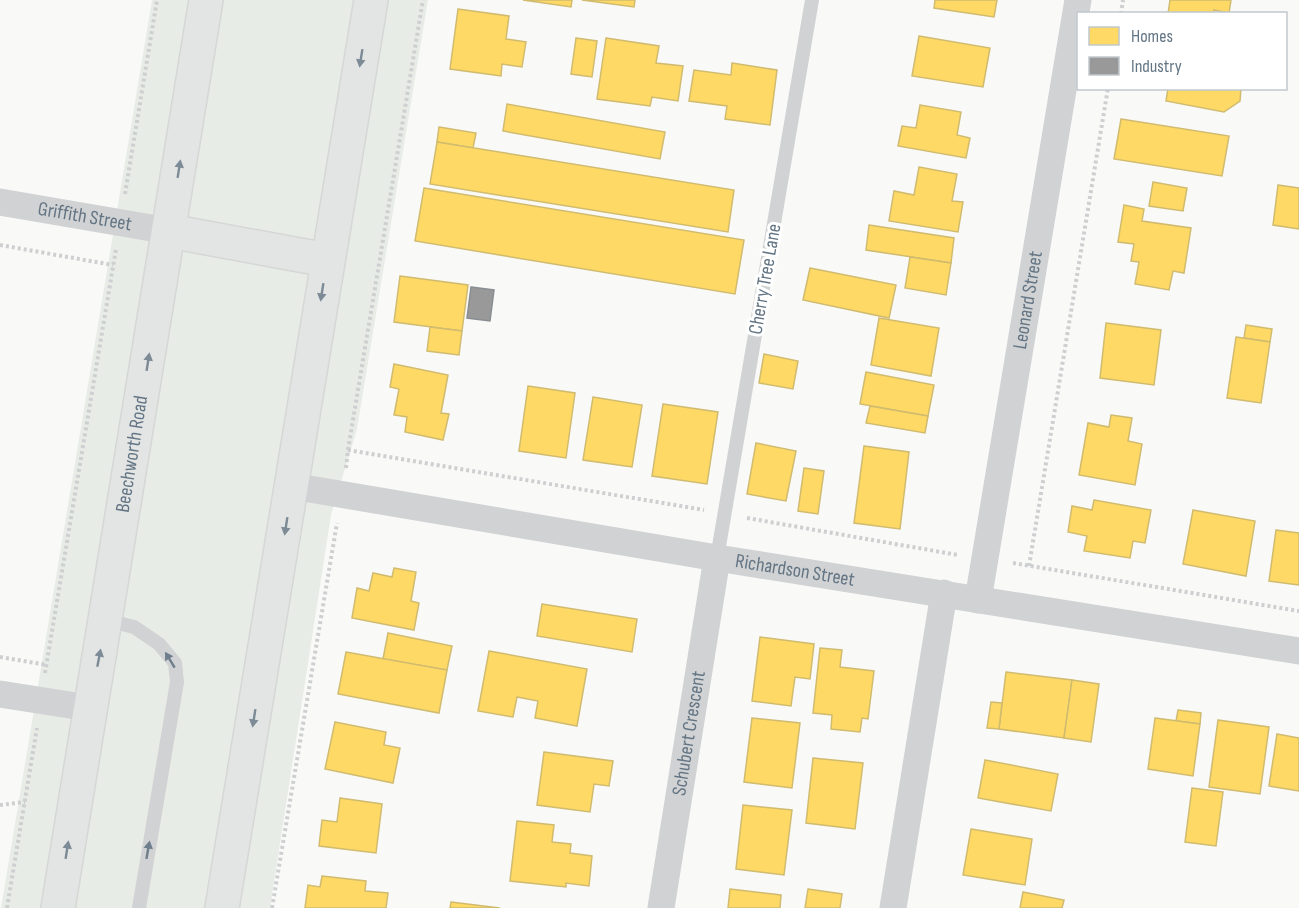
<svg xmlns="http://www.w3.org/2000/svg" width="1299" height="908" viewBox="0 0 1299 908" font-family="'Sofia Sans Condensed',sans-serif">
	<rect width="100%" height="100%" fill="#f9f9f8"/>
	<polygon fill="#e8ece6" points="152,0 428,0 357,429 331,515 270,908 1,908"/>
	<g fill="#ffd966" stroke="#d0bb6f" stroke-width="1.5">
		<polygon points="523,0 572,0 571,7"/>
		<polygon points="582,0 635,0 634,7"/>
		<polygon points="935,0 997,0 994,17 934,8"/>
		<polygon points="1170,0 1231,0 1229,13 1214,10 1214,14 1168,14"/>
		<polygon points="458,9 509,16 506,39 526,42 522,67 502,64 501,76 450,69"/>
		<polygon points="919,36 990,48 983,87 912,76"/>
		<polygon points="576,38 597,41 592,77 571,74"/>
		<polygon points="606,38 659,46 656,63 683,66 678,101 652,97 650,106 597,99"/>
		<polygon points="732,63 777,70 770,125 725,119 727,106 689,101 694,70 731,75"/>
		<polygon points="1168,88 1241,88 1240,101 1224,112 1166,101"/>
		<polygon points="507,104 665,132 660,159 503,131"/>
		<polygon points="920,105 961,112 957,135 970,138 966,158 898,146 902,126 916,128"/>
		<polygon points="1121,119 1229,136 1222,176 1114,159"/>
		<polygon points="439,127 476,133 473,148 437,142"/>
		<polygon points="437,142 734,190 728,232 430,184"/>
		<polygon points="919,167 957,174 952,201 963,202 958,232 889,221 894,191 914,195"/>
		<polygon points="1153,182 1187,188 1183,211 1149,206"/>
		<polygon points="1278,185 1299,188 1299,229 1273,225"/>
		<polygon points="424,188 744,240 735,294 415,241"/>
		<polygon points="1124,205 1144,209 1142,221 1191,228 1184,273 1173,271 1169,290 1135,284 1139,262 1131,261 1134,244 1118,242"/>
		<polygon points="869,225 954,238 951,263 866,250"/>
		<polygon points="910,257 951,263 946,295 905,288"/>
		<polygon points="810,268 896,285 889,318 803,300"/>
		<polygon points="400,276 468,285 462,331 394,322"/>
		<polygon points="879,318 939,328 931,376 871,365"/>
		<polygon points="1106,323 1161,330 1154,385 1100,378"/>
		<polygon points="1246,325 1272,329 1270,342 1244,338"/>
		<polygon points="430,327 462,331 459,355 427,351"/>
		<polygon points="1236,337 1270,342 1261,403 1227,398"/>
		<polygon points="764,354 798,361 793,389 759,383"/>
		<polygon points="394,364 448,375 441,413 449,414 443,440 405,432 407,417 394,415 399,389 390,387"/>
		<polygon points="866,372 934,385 928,416 860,404"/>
		<polygon points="528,386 575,393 566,458 519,451"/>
		<polygon points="593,397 642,405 632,467 583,460"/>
		<polygon points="663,404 718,412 707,484 652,476"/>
		<polygon points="870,406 928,416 925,433 866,423"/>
		<polygon points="1111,415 1132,418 1128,441 1142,444 1135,485 1079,475 1088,423 1109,427"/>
		<polygon points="756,443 796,451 786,501 747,494"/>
		<polygon points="864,446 909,452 900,529 854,523"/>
		<polygon points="804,468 824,471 818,514 798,511"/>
		<polygon points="1094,500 1151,510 1145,543 1133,541 1130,558 1084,551 1087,536 1068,532 1072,506 1092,510"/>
		<polygon points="1193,510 1255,521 1246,576 1183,564"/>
		<polygon points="1276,530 1299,533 1299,585 1269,581"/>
		<polygon points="394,568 416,572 411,601 419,603 414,630 352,618 357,588 369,591 373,573 392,577"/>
		<polygon points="542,604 637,619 632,652 537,636"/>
		<polygon points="388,633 452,646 447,670 383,659"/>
		<polygon points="760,637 814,644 810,679 795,677 791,706 752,701"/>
		<polygon points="820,648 842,650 840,667 874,671 868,719 862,718 860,732 831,729 832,715 813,713"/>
		<polygon points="489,651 587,669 577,726 535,718 538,701 517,697 513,717 478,711"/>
		<polygon points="346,652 447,670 439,713 338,694"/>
		<polygon points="1006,672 1072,680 1064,738 999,729"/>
		<polygon points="1072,680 1099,684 1091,742 1064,738"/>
		<polygon points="991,702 1002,703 999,729 987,728"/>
		<polygon points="1178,710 1201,713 1200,724 1176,721"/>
		<polygon points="752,718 800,723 792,788 744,782"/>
		<polygon points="1155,718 1200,724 1193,776 1148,769"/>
		<polygon points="1218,720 1269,727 1260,794 1209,787"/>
		<polygon points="335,722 386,732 384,745 400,748 393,783 325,769"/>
		<polygon points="1277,734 1299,738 1299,791 1269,786"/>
		<polygon points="544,752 613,761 609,786 594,784 590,812 537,805"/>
		<polygon points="813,758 863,763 855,829 806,823"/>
		<polygon points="985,760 1058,774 1051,811 978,798"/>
		<polygon points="1192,788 1223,792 1216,846 1185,842"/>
		<polygon points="340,798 382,804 376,853 319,846 322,820 337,822"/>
		<polygon points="743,805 792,810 784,875 736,869"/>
		<polygon points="517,821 554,825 552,842 571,844 570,853 592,856 589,886 566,883 566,887 510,881"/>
		<polygon points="971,829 1032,839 1025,885 963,875"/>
		<polygon points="322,876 366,881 365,891 388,893 386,908 305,908 308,885 320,887"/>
		<polygon points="730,889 781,895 780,908 728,908"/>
		<polygon points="808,889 842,894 840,908 805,908"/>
		<polygon points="1023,892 1064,900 1062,908 1020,908"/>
		<polygon points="451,902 500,908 450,908"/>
	</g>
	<polygon fill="#999" stroke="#898e93" stroke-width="1.5" points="471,287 494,290 490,321 467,318"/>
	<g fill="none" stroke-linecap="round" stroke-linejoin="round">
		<g stroke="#d5d7d7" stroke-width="36">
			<g id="secondary">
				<polyline points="169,231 327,260"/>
				<path id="s5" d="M58 908 206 0"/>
				<polyline points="222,908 371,0"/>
			</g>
		</g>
		<g stroke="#cecfd0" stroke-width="4" stroke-dasharray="3 3" stroke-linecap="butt">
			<polyline points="1121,14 1123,0"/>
			<polyline points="125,194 157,0"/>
			<polyline points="0,245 113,265"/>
			<polyline points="348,450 423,0"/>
			<polyline points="346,468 348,450 704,510"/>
			<polyline points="747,518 958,555"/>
			<polyline points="1013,563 1299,611"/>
			<polyline points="1029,566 1108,88"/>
			<polyline points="0,657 47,665"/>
			<polyline points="45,673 116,249"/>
			<polyline points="0,805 25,802"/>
			<polyline points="7,908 37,728"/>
			<polyline points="272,908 337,523"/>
		</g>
		<g stroke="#d1d2d3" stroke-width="14">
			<polyline points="717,558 812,0"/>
			<polyline points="106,620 134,627 159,644 175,663 177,682 139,908"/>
		</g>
		<g stroke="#d1d2d3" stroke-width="27">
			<path id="s1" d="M0 202 169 231"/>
			<path id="s2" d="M292 486 717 558 1299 651"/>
			<path id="s3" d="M978 600 1078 0"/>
			<polyline points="0,694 89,708"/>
			<path id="s4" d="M661 908 717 558"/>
			<polyline points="893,908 944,593"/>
		</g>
		<use href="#secondary" stroke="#e3e4e4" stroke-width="33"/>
	</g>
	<defs><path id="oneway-solid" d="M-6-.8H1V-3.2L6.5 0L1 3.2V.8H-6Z" transform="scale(1.5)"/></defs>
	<g fill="#7d8b97">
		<use href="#oneway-solid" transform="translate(361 58) rotate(99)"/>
		<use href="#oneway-solid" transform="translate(179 169) rotate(-81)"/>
		<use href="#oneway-solid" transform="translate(322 292) rotate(99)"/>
		<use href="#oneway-solid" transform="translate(148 362) rotate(-81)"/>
		<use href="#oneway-solid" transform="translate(286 526) rotate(99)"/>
		<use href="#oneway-solid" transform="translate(99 658) rotate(-79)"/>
		<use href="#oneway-solid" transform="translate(254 718) rotate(99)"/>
		<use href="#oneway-solid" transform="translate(67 850) rotate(-81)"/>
	</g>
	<g fill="#6e7e8c">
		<use href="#oneway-solid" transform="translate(170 660) rotate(-121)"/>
		<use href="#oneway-solid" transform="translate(148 850) rotate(-80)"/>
	</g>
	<g text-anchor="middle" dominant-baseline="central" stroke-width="6" stroke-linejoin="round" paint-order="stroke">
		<g font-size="20" fill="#637584" stroke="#fff">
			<text stroke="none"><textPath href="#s1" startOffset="86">Griffith Street</textPath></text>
			<text transform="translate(765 279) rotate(-80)">Cherry Tree Lane</text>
			<text stroke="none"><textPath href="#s3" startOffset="304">Leonard Street</textPath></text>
			<text stroke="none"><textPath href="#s5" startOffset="460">Beechworth Road</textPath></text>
			<text stroke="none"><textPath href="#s2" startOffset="510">Richardson Street</textPath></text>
			<text stroke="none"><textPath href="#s4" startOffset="177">Schubert Crescent</textPath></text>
		</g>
	</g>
	<rect x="1077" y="12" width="210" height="78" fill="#ffffff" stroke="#c1c8ce" stroke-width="1.5"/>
	<rect x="1089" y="27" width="30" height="18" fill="#ffd966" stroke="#c1c8ce" stroke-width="1.5"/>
	<text x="1131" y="42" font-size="18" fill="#637584">Homes</text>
	<rect x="1089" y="57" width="30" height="18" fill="#999999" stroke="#c1c8ce" stroke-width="1.5"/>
	<text x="1131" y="72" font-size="18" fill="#637584">Industry</text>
</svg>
